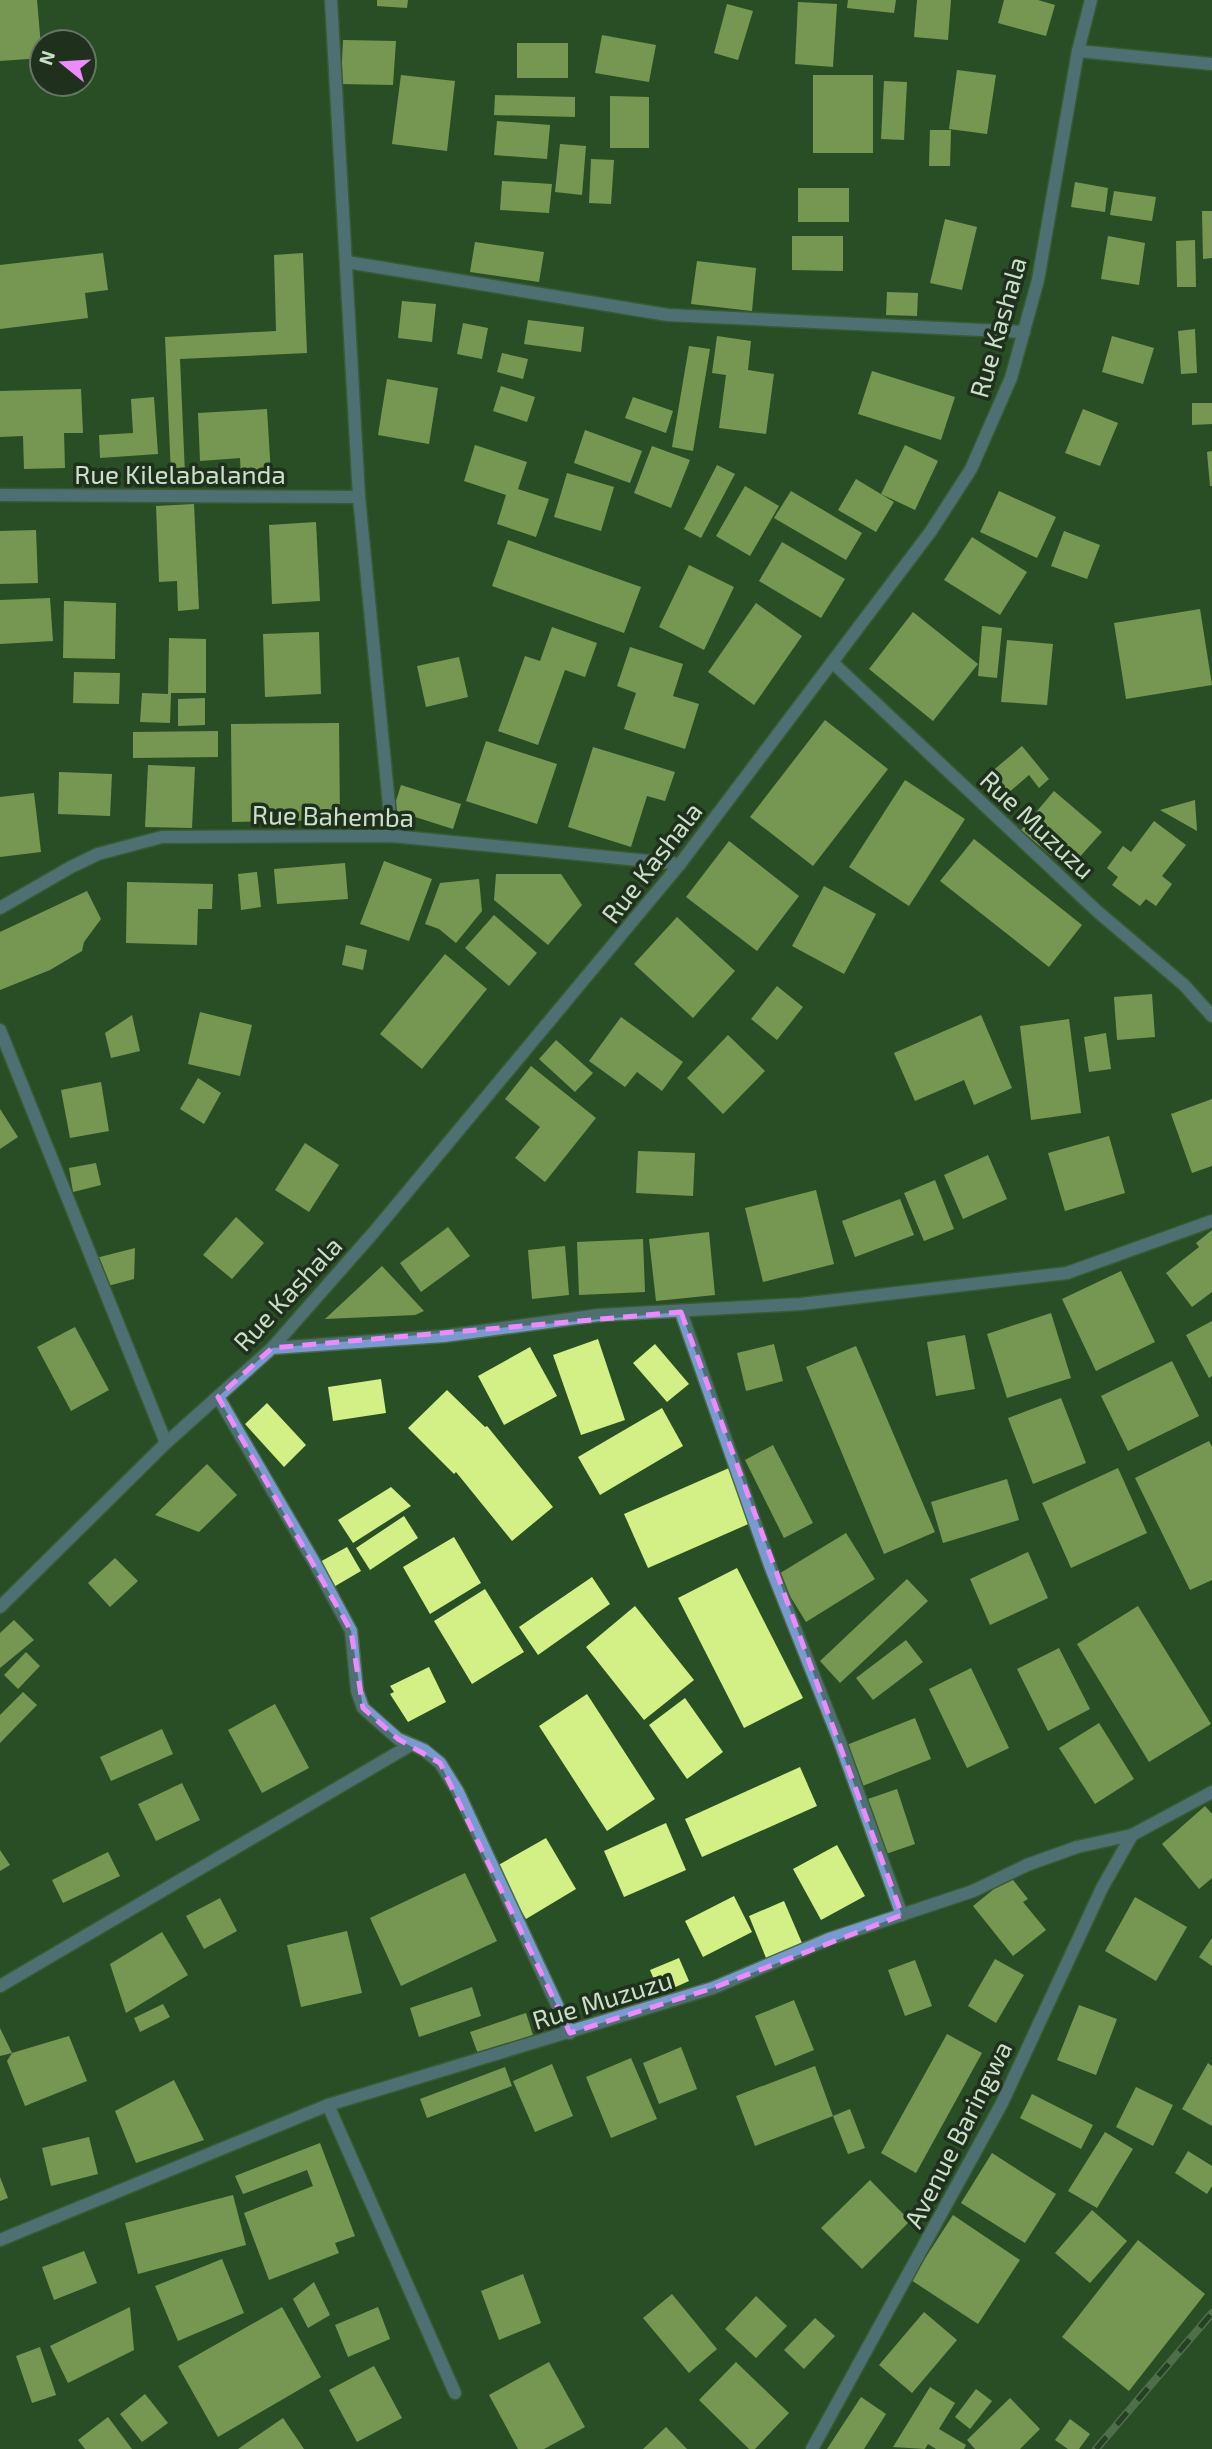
<svg xmlns="http://www.w3.org/2000/svg" width="1212" height="2449" viewBox="0 0 1212 2449" font-family="'Exo 2',sans-serif">
	<rect width="100%" height="100%" fill="#294f26"/>
	<g fill="#d2f085">
		<polygon points="0,0 37,0 42,58 0,61"/>
		<polygon points="377,0 408,0 407,8 377,6"/>
		<polygon points="848,0 896,0 894,13 847,8"/>
		<polygon points="917,0 951,0 948,40 914,37"/>
		<polygon points="1004,0 1038,0 1055,5 1046,36 998,23"/>
		<polygon points="798,2 837,4 833,67 795,64"/>
		<polygon points="727,4 753,11 738,60 714,53"/>
		<polygon points="602,35 656,45 649,82 595,73"/>
		<polygon points="343,40 396,41 393,85 341,84"/>
		<rect x="517" y="43" width="51" height="35"/>
		<polygon points="957,70 996,75 987,134 949,129"/>
		<polygon points="401,75 455,81 447,151 392,144"/>
		<rect x="813" y="75" width="60" height="78"/>
		<polygon points="884,81 907,82 904,140 881,139"/>
		<polygon points="495,95 575,97 575,117 494,115"/>
		<polygon points="610,96 649,97 649,148 610,148"/>
		<polygon points="497,121 550,125 547,159 494,155"/>
		<polygon points="930,130 951,130 950,166 929,166"/>
		<polygon points="560,144 586,146 582,195 555,192"/>
		<polygon points="591,159 614,160 611,204 589,203"/>
		<polygon points="502,181 552,184 549,213 500,210"/>
		<polygon points="1075,182 1108,188 1105,212 1071,207"/>
		<rect x="798" y="188" width="51" height="34"/>
		<polygon points="1114,191 1156,197 1152,221 1110,215"/>
		<polygon points="1202,211 1212,211 1212,258 1203,259"/>
		<polygon points="945,219 977,227 962,290 930,283"/>
		<polygon points="792,236 843,236 843,271 792,270"/>
		<polygon points="1108,236 1145,243 1139,285 1101,279"/>
		<polygon points="1195,240 1196,287 1177,287 1176,241"/>
		<polygon points="475,242 544,252 539,282 470,272"/>
		<polygon points="103,253 108,290 85,293 88,318 0,329 0,265"/>
		<polygon points="303,253 307,353 180,359 185,474 171,475 165,337 276,331 274,255"/>
		<polygon points="697,261 756,268 752,311 691,304"/>
		<polygon points="887,292 918,293 917,316 886,315"/>
		<polygon points="402,301 436,304 432,342 398,338"/>
		<polygon points="528,320 584,327 581,352 524,344"/>
		<polygon points="463,323 488,328 482,359 457,354"/>
		<polygon points="1195,329 1197,373 1181,374 1178,331"/>
		<polygon points="717,336 751,341 748,370 774,374 766,434 719,428 726,375 712,373"/>
		<polygon points="1112,336 1154,348 1143,384 1102,372"/>
		<polygon points="689,346 710,349 693,451 672,447"/>
		<polygon points="502,353 528,359 523,379 497,372"/>
		<polygon points="872,371 955,397 941,440 858,414"/>
		<polygon points="387,379 438,388 429,444 378,435"/>
		<polygon points="501,386 535,397 527,422 493,411"/>
		<polygon points="81,389 83,433 64,433 65,468 24,469 23,436 0,437 0,391"/>
		<polygon points="154,397 158,454 100,458 99,435 133,433 131,399"/>
		<polygon points="633,397 673,411 666,433 625,418"/>
		<polygon points="1192,403 1212,403 1212,424 1192,425"/>
		<polygon points="267,409 271,475 241,477 240,458 200,461 198,413"/>
		<polygon points="1083,409 1118,423 1100,466 1065,453"/>
		<polygon points="585,430 642,451 630,483 574,463"/>
		<polygon points="475,445 527,462 518,489 549,499 536,537 497,524 506,495 464,481"/>
		<polygon points="905,445 938,461 915,510 881,494"/>
		<polygon points="652,446 690,460 671,508 634,493"/>
		<polygon points="1212,451 1212,486 1210,486 1207,452"/>
		<polygon points="717,465 735,474 701,538 684,529"/>
		<polygon points="567,473 614,487 601,531 554,517"/>
		<polygon points="856,479 894,502 876,532 838,510"/>
		<polygon points="745,486 779,506 750,556 716,536"/>
		<polygon points="791,491 862,533 846,560 774,518"/>
		<polygon points="999,491 1056,517 1037,558 980,532"/>
		<polygon points="194,504 199,609 178,611 177,581 159,582 156,506"/>
		<polygon points="316,522 320,601 272,604 269,525"/>
		<polygon points="36,530 38,583 0,584 0,531"/>
		<polygon points="1064,531 1100,545 1087,579 1051,566"/>
		<polygon points="972,537 1027,572 1000,615 944,580"/>
		<polygon points="508,540 641,587 624,633 492,586"/>
		<polygon points="782,542 845,579 821,618 759,581"/>
		<polygon points="689,565 734,587 704,650 659,627"/>
		<polygon points="50,598 53,641 0,644 0,600"/>
		<polygon points="64,601 116,603 115,659 63,658"/>
		<polygon points="756,603 802,636 754,705 708,672"/>
		<polygon points="1200,609 1212,685 1126,699 1114,623"/>
		<polygon points="913,612 978,664 933,721 869,669"/>
		<polygon points="982,626 1002,628 997,678 978,676"/>
		<polygon points="552,627 597,643 585,677 565,670 538,745 498,731 525,656 540,661"/>
		<polygon points="319,632 321,694 265,697 263,634"/>
		<polygon points="169,638 206,639 206,693 171,693 170,723 140,722 142,693 168,694"/>
		<polygon points="1007,640 1053,644 1047,705 1001,702"/>
		<polygon points="630,647 683,664 673,696 699,704 685,749 624,729 636,693 617,686"/>
		<polygon points="459,657 468,697 426,707 417,666"/>
		<polygon points="74,672 120,673 119,704 73,703"/>
		<polygon points="205,698 205,725 178,726 178,699"/>
		<polygon points="825,720 888,769 813,866 750,817"/>
		<polygon points="339,723 340,820 232,822 231,724"/>
		<polygon points="218,731 218,757 133,758 133,732"/>
		<polygon points="486,741 557,764 537,824 466,801"/>
		<polygon points="1022,746 1049,779 1039,788 1029,775 1007,794 990,773"/>
		<polygon points="593,747 675,772 665,801 647,796 631,847 568,827"/>
		<polygon points="148,765 195,767 192,828 145,827"/>
		<polygon points="59,772 112,774 110,816 58,814"/>
		<polygon points="905,780 965,819 909,906 849,867"/>
		<polygon points="401,785 461,804 453,829 393,810"/>
		<polygon points="1054,791 1102,832 1068,870 1021,830"/>
		<polygon points="34,793 41,852 0,857 0,797"/>
		<polygon points="1195,800 1197,831 1160,810"/>
		<polygon points="1154,821 1186,845 1162,876 1172,884 1156,906 1146,899 1140,906 1112,885 1118,877 1107,868 1123,846 1131,852"/>
		<polygon points="974,839 1082,925 1049,967 940,881"/>
		<polygon points="729,841 799,896 757,951 686,897"/>
		<polygon points="384,861 432,879 409,941 360,924"/>
		<polygon points="345,863 348,899 277,904 274,869"/>
		<polygon points="257,872 261,907 241,910 238,874"/>
		<polygon points="496,874 561,874 582,905 548,945 494,900"/>
		<polygon points="479,879 482,911 456,943 439,929 425,924 440,883"/>
		<polygon points="127,882 213,884 212,909 198,909 197,945 126,943"/>
		<polygon points="824,886 876,914 844,974 792,946"/>
		<polygon points="87,891 101,919 84,942 82,951 50,970 0,990 0,932"/>
		<polygon points="494,915 537,953 509,986 465,948"/>
		<polygon points="677,917 735,971 693,1018 634,964"/>
		<polygon points="346,945 367,950 363,970 342,965"/>
		<polygon points="445,954 487,989 422,1069 380,1034"/>
		<polygon points="777,986 803,1007 777,1040 751,1019"/>
		<polygon points="1152,994 1155,1037 1117,1040 1114,997"/>
		<polygon points="200,1012 252,1025 240,1076 188,1064"/>
		<polygon points="132,1015 140,1051 111,1058 105,1033"/>
		<polygon points="981,1015 1012,1088 974,1105 964,1080 915,1101 894,1053"/>
		<polygon points="621,1017 683,1062 662,1091 637,1072 625,1087 589,1061"/>
		<polygon points="1069,1019 1081,1113 1031,1120 1020,1026"/>
		<polygon points="1106,1033 1111,1069 1089,1072 1084,1037"/>
		<polygon points="728,1035 765,1071 723,1114 687,1078"/>
		<polygon points="556,1040 593,1073 575,1092 539,1059"/>
		<polygon points="531,1066 596,1118 545,1182 515,1158 540,1127 505,1099"/>
		<polygon points="198,1078 221,1093 204,1124 180,1109"/>
		<polygon points="101,1082 109,1131 70,1138 61,1090"/>
		<polygon points="1212,1099 1212,1166 1192,1173 1171,1114"/>
		<polygon points="0,1109 18,1137 0,1149"/>
		<polygon points="1109,1136 1125,1193 1065,1211 1048,1153"/>
		<polygon points="305,1143 339,1165 309,1212 275,1190"/>
		<polygon points="638,1151 695,1153 693,1196 636,1193"/>
		<polygon points="988,1155 1007,1199 963,1219 944,1175"/>
		<polygon points="96,1163 101,1185 73,1192 69,1168"/>
		<polygon points="935,1180 954,1229 924,1241 904,1193"/>
		<polygon points="816,1190 834,1264 763,1282 745,1208"/>
		<polygon points="900,1199 914,1235 855,1257 842,1221"/>
		<polygon points="236,1217 264,1243 232,1279 203,1255"/>
		<polygon points="448,1227 470,1256 421,1292 400,1263"/>
		<polygon points="1212,1230 1212,1292 1192,1307 1166,1273 1199,1247 1196,1243"/>
		<polygon points="709,1232 715,1295 656,1301 649,1239"/>
		<polygon points="643,1239 645,1292 579,1295 577,1242"/>
		<polygon points="565,1246 569,1295 532,1299 528,1250"/>
		<polygon points="135,1248 134,1279 104,1287 96,1258"/>
		<polygon points="382,1266 424,1311 415,1315 325,1319"/>
		<polygon points="1121,1271 1155,1342 1096,1371 1062,1299"/>
		<polygon points="1051,1313 1071,1378 1007,1398 987,1334"/>
		<polygon points="1212,1321 1212,1376 1209,1378 1186,1335"/>
		<polygon points="75,1327 109,1390 71,1411 37,1347"/>
		<polygon points="965,1335 975,1389 936,1396 927,1342"/>
		<polygon points="598,1339 625,1420 581,1435 553,1355"/>
		<polygon points="655,1344 689,1384 667,1402 633,1363"/>
		<polygon points="774,1344 783,1381 746,1391 737,1353"/>
		<polygon points="856,1346 935,1532 884,1554 806,1367"/>
		<polygon points="530,1347 557,1396 504,1425 478,1376"/>
		<polygon points="1172,1361 1199,1416 1128,1451 1101,1396"/>
		<polygon points="381,1379 386,1413 333,1421 328,1387"/>
		<polygon points="447,1390 485,1427 487,1426 553,1507 512,1541 456,1472 454,1474 408,1428"/>
		<polygon points="1061,1398 1086,1463 1033,1484 1008,1418"/>
		<polygon points="267,1403 306,1445 284,1467 245,1424"/>
		<polygon points="662,1408 683,1446 600,1495 578,1457"/>
		<polygon points="1209,1441 1212,1447 1212,1580 1190,1590 1135,1478"/>
		<polygon points="773,1445 813,1523 784,1538 745,1460"/>
		<polygon points="207,1464 237,1495 199,1532 155,1515"/>
		<polygon points="729,1468 753,1522 648,1568 624,1514"/>
		<polygon points="1118,1468 1147,1533 1071,1568 1042,1503"/>
		<polygon points="1007,1479 1019,1520 943,1543 931,1502"/>
		<polygon points="391,1487 411,1506 353,1543 338,1520"/>
		<polygon points="404,1516 418,1538 370,1570 356,1548"/>
		<polygon points="846,1533 875,1579 806,1622 777,1575"/>
		<polygon points="454,1537 481,1583 430,1614 403,1567"/>
		<polygon points="347,1547 361,1571 332,1588 318,1563"/>
		<polygon points="1028,1552 1048,1598 990,1625 970,1579"/>
		<polygon points="115,1558 138,1581 110,1607 88,1583"/>
		<polygon points="737,1568 803,1698 744,1728 678,1598"/>
		<polygon points="592,1577 610,1604 538,1655 519,1627"/>
		<polygon points="907,1579 928,1601 840,1683 820,1661"/>
		<polygon points="485,1589 524,1652 472,1684 434,1621"/>
		<polygon points="635,1606 694,1680 644,1720 586,1647"/>
		<polygon points="1138,1606 1211,1724 1149,1762 1077,1644"/>
		<polygon points="14,1620 34,1640 0,1668 0,1633"/>
		<polygon points="906,1640 923,1662 873,1700 856,1678"/>
		<polygon points="1059,1648 1090,1709 1048,1731 1017,1669"/>
		<polygon points="26,1652 40,1666 18,1689 4,1675"/>
		<polygon points="429,1667 446,1702 408,1722 390,1694 394,1692 390,1686"/>
		<polygon points="971,1668 1009,1748 967,1768 929,1689"/>
		<polygon points="23,1692 37,1705 0,1743 0,1715"/>
		<polygon points="587,1694 655,1799 607,1831 539,1726"/>
		<polygon points="685,1698 723,1752 687,1779 649,1725"/>
		<polygon points="275,1704 309,1768 262,1793 228,1730"/>
		<polygon points="915,1718 931,1759 860,1787 844,1746"/>
		<polygon points="1099,1723 1134,1779 1095,1804 1059,1748"/>
		<polygon points="162,1729 173,1754 111,1781 100,1757"/>
		<polygon points="800,1767 817,1806 702,1857 685,1819"/>
		<polygon points="182,1783 200,1820 156,1841 138,1804"/>
		<polygon points="897,1789 915,1844 883,1855 865,1800"/>
		<polygon points="1205,1806 1212,1814 1212,1878 1199,1889 1162,1844"/>
		<polygon points="666,1823 686,1870 624,1897 604,1851"/>
		<polygon points="546,1838 576,1889 526,1919 495,1867"/>
		<polygon points="837,1845 865,1896 821,1920 793,1869"/>
		<polygon points="0,1850 10,1865 0,1871"/>
		<polygon points="108,1852 120,1876 63,1903 52,1880"/>
		<polygon points="465,1873 497,1941 401,1986 370,1918"/>
		<polygon points="1010,1876 1028,1899 1023,1902 1046,1930 1013,1956 973,1906"/>
		<polygon points="734,1896 752,1932 703,1957 685,1921"/>
		<polygon points="1135,1897 1187,1927 1156,1981 1105,1951"/>
		<polygon points="220,1898 237,1931 204,1949 186,1916"/>
		<polygon points="784,1901 802,1943 766,1958 749,1916"/>
		<polygon points="347,1931 362,1993 301,2007 287,1945"/>
		<polygon points="162,1932 188,1975 126,2013 110,1964"/>
		<polygon points="1212,1938 1212,1966 1199,1957"/>
		<polygon points="679,1958 689,1981 651,1998 646,1986 655,1982 650,1970"/>
		<polygon points="995,1959 1024,1975 996,2023 968,2006"/>
		<polygon points="915,1960 932,2006 905,2016 888,1970"/>
		<polygon points="472,1987 481,2016 419,2037 410,2008"/>
		<polygon points="794,2000 814,2050 775,2066 755,2016"/>
		<polygon points="163,2004 170,2017 140,2032 134,2018"/>
		<polygon points="1079,2005 1117,2019 1096,2075 1057,2060"/>
		<polygon points="526,2013 533,2035 478,2054 470,2032"/>
		<polygon points="0,2028 12,2053 0,2056"/>
		<polygon points="947,2034 982,2053 916,2173 881,2153"/>
		<polygon points="69,2036 87,2081 25,2106 7,2061 12,2053"/>
		<polygon points="681,2047 697,2089 659,2104 643,2063"/>
		<polygon points="631,2058 657,2119 611,2138 586,2077"/>
		<polygon points="1208,2063 1212,2066 1212,2126 1182,2109"/>
		<polygon points="552,2064 573,2116 535,2132 513,2081"/>
		<polygon points="815,2066 833,2116 755,2146 736,2096"/>
		<polygon points="505,2067 512,2086 427,2118 420,2099"/>
		<polygon points="174,2080 204,2140 136,2163 115,2111"/>
		<polygon points="1136,2087 1173,2105 1153,2146 1116,2127"/>
		<polygon points="1032,2094 1093,2125 1081,2149 1020,2118"/>
		<polygon points="850,2109 865,2148 848,2154 833,2116"/>
		<polygon points="1105,2132 1133,2149 1097,2208 1068,2191"/>
		<polygon points="89,2137 98,2174 51,2186 42,2148"/>
		<polygon points="320,2143 355,2236 335,2243 339,2253 269,2280 244,2213 313,2186 307,2170 243,2194 235,2176"/>
		<polygon points="1188,2151 1212,2166 1212,2186 1207,2194 1175,2173"/>
		<polygon points="992,2153 1056,2194 1025,2243 961,2203"/>
		<polygon points="0,2177 8,2198 0,2201"/>
		<polygon points="870,2180 910,2221 862,2269 821,2228"/>
		<polygon points="233,2195 246,2245 138,2274 125,2223"/>
		<polygon points="1092,2210 1127,2241 1090,2283 1055,2253"/>
		<polygon points="953,2215 1020,2260 978,2324 911,2280"/>
		<polygon points="1138,2240 1205,2294 1129,2391 1062,2337"/>
		<polygon points="84,2251 97,2283 54,2300 42,2267"/>
		<polygon points="222,2259 244,2313 178,2341 155,2286"/>
		<polygon points="523,2274 541,2323 499,2340 481,2291"/>
		<polygon points="314,2282 330,2315 308,2328 293,2299"/>
		<polygon points="672,2294 717,2349 689,2373 643,2318"/>
		<polygon points="756,2296 787,2326 756,2358 725,2329"/>
		<polygon points="130,2307 134,2350 68,2383 50,2346"/>
		<polygon points="282,2307 321,2377 218,2437 178,2366"/>
		<polygon points="378,2307 390,2339 348,2357 335,2325"/>
		<polygon points="924,2312 957,2340 912,2393 879,2365"/>
		<polygon points="815,2318 835,2336 804,2369 784,2350"/>
		<polygon points="40,2347 56,2395 32,2403 16,2356"/>
		<polygon points="549,2362 585,2427 544,2449 518,2449 489,2395"/>
		<polygon points="736,2362 789,2413 755,2449 749,2449 699,2400"/>
		<polygon points="374,2366 402,2418 357,2442 329,2390"/>
		<polygon points="930,2387 955,2403 939,2429 966,2445 964,2449 936,2449 928,2444 925,2449 893,2447"/>
		<polygon points="976,2389 992,2401 970,2429 955,2417"/>
		<polygon points="145,2394 168,2423 142,2442 120,2414"/>
		<polygon points="861,2397 886,2414 864,2449 827,2449"/>
		<polygon points="1010,2398 1040,2429 1020,2449 975,2449 967,2440"/>
		<polygon points="108,2417 132,2449 85,2449 78,2440"/>
		<polygon points="283,2418 304,2449 238,2449"/>
		<polygon points="1070,2419 1090,2434 1079,2449 1068,2449 1055,2440"/>
		<polygon points="666,2427 687,2449 643,2449"/>
	</g>
	<g fill="none" stroke-linecap="round" stroke-linejoin="round">
		<g stroke="#496c46" stroke-width="15">
			<g id="minor">
				<polyline points="331,0 359,497 392,836"/>
				<polyline points="1078,51 1212,64"/>
				<polyline points="347,262 668,315 1024,332"/>
				<polyline points="0,495 359,497"/>
				<polyline points="833,663 1098,912 1184,985 1212,1016"/>
				<polyline points="0,908 71,867 98,854 162,837 392,836 680,864"/>
				<polyline points="0,1030 166,1443"/>
				<polyline points="681,1312 771,1568 840,1742 902,1915"/>
				<polyline points="272,1348 444,1336 599,1315 801,1304 1067,1273 1212,1221"/>
				<polyline points="218,1397 314,1562 351,1631 357,1691 363,1708 398,1739 424,1750 440,1763 458,1792 570,2033"/>
				<polyline points="0,1607 166,1443 272,1348 374,1232 680,864 931,531 971,469 1011,378 1038,280 1078,51 1091,0"/>
				<polyline points="0,1986 409,1746"/>
				<polyline points="328,2105 455,2393"/>
				<polyline points="0,2240 328,2105 713,1988 829,1939 973,1891 1027,1865 1077,1847 1132,1835 1212,1792"/>
				<polyline points="812,2449 1002,2103 1102,1888 1132,1835"/>
			</g>
		</g>
		<use href="#minor" stroke="#7a99d0" stroke-width="12"/>
		<g stroke="#7a9777" stroke-width="8">
			<polyline id="rail" points="1096,2449 1212,2313"/>
		</g>
		<use href="#rail" stroke="#1f301d" stroke-width="5" stroke-dasharray="16" stroke-linecap="butt"/>
	</g>
	<path d="M0 0H1212V2449H0ZM681 1312 902 1915 713 1988 570 2033 440 1763 398 1739 363 1708 351 1631 218 1397 272 1348Z" fill="#294f26" fill-opacity=".55" fill-rule="evenodd"/>
	<path fill="none" stroke="#ec8cfb" stroke-width="5" stroke-dasharray="14 9" stroke-linejoin="round" d="M681 1312 902 1915 713 1988 570 2033 440 1763 398 1739 363 1708 351 1631 218 1397 272 1348Z"/>
	<g text-anchor="middle" dominant-baseline="central" stroke-width="7" stroke-linejoin="round" paint-order="stroke">
		<g font-size="26" fill="#cbe0c8" stroke="#1f301d">
			<text transform="translate(997 327) rotate(-74)">Rue Kashala</text>
			<text x="180" y="473">Rue Kilelabalanda</text>
			<text transform="translate(333 815) rotate(1)">Rue Bahemba</text>
			<text transform="translate(1038 824) rotate(43)">Rue Muzuzu</text>
			<text transform="translate(651 862) rotate(-52)">Rue Kashala</text>
			<text transform="translate(287 1293) rotate(-47)">Rue Kashala</text>
			<text transform="translate(602 1999) rotate(-17)">Rue Muzuzu</text>
			<text transform="translate(957 2134) rotate(-63)">Avenue Baringwa</text>
		</g>
	</g>
	<g transform="translate(63 63) rotate(288)"><circle r="33" fill="#1f301d" stroke="#647661" stroke-width="2"/>
	<path d="M0-5L12 26L0 18L-12 26Z" fill="#ec8cfb"/>
	<text y="-10" font-size="19" font-weight="bold" text-anchor="middle" fill="#cbe0c8">N</text>
	</g>
</svg>
